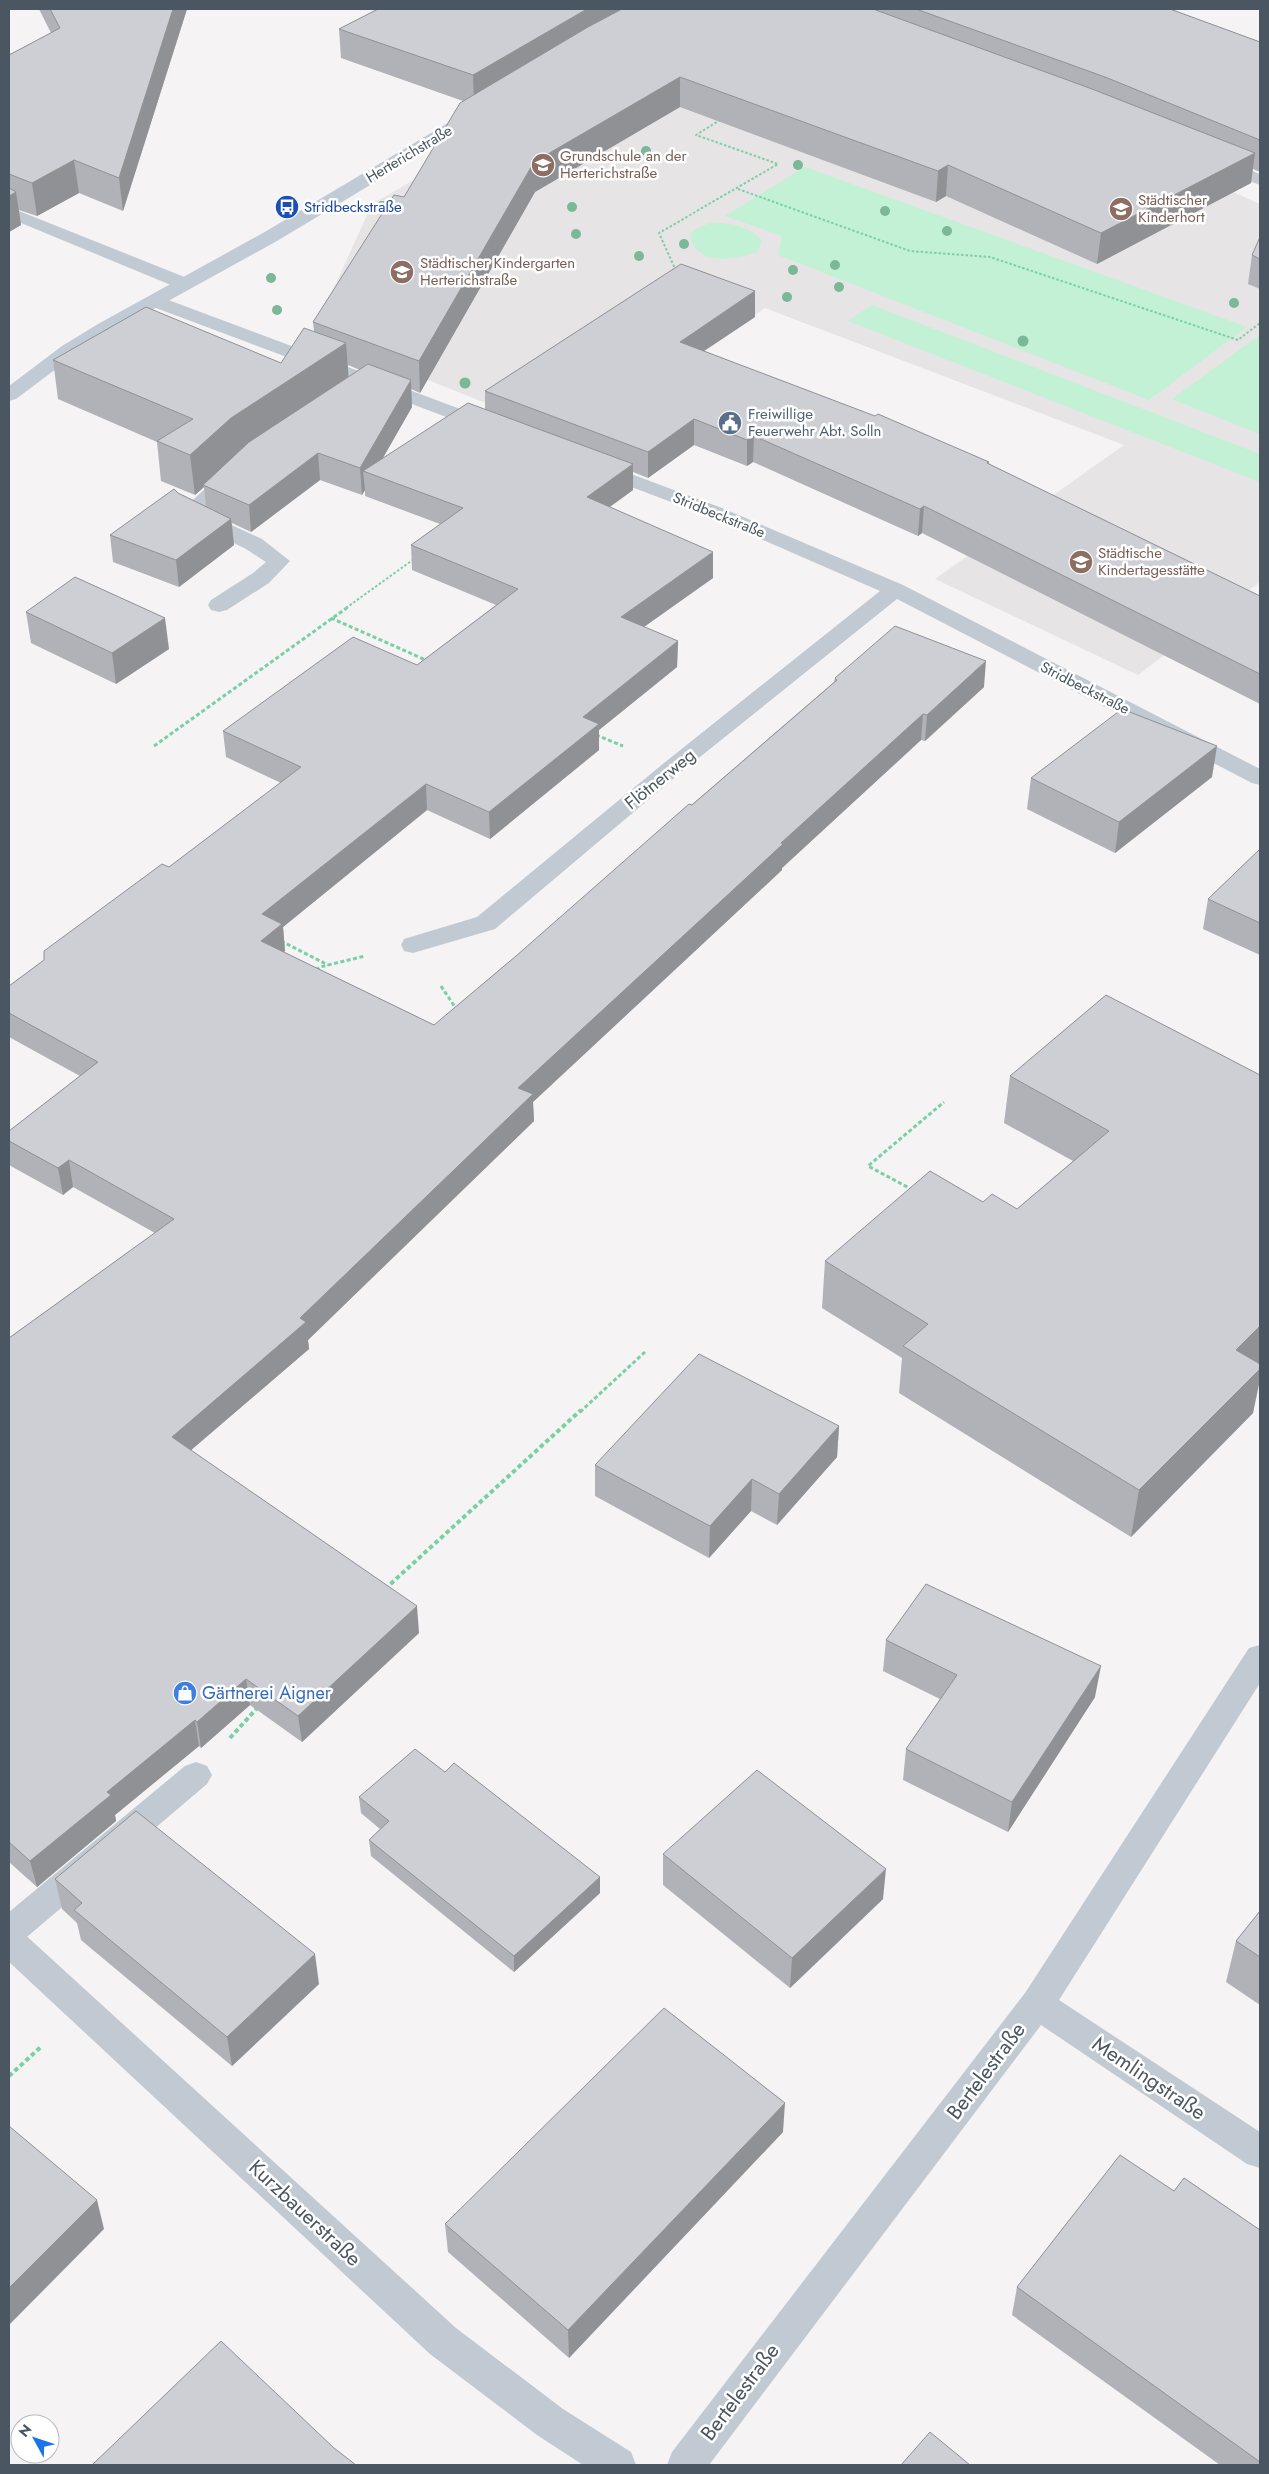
<svg xmlns="http://www.w3.org/2000/svg" width="1269" height="2474" viewBox="0 0 1269 2474" font-family="Jost,sans-serif">
	<rect width="100%" height="100%" fill="#f5f3f3"/>
	<polygon fill="#e6e4e5" points="713,9 1113,139 1260,204 1260,582 1138,675 935,579 1124,445 765,308 634,398 608,452 313,334 372,204"/>
	<g fill="#c3f1d5">
		<polygon points="805,167 1247,327 1149,400 778,255 782,236 725,216"/>
		<path d="M710 223C729 222 749 226 762 241L757 252C735 260 695 267 690 234L698 228Z"/>
		<polygon points="872,305 1260,454 1260,482 848,321"/>
		<polygon points="1260,335 1260,434 1172,399"/>
	</g>
	<g fill="none" stroke-linecap="round" stroke-linejoin="round">
		<g stroke="#7ad0a6" stroke-width="2" stroke-dasharray="2.5 2" stroke-linecap="butt">
			<polyline points="738,189 910,251 990,257 1238,340 1260,323"/>
			<polyline points="676,271 659,233 778,164 696,135 720,120"/>
			<polyline points="346,608 414,559"/>
		</g>
		<g stroke="#7ad0a6" stroke-width="3" stroke-dasharray="4 2.5" stroke-linecap="butt">
			<polyline points="331,618 428,661"/>
			<polyline points="596,735 623,746"/>
			<polyline points="154,746 348,607"/>
			<polyline points="281,941 328,965"/>
			<polyline points="316,970 320,967 365,956"/>
			<polyline points="441,986 457,1010"/>
			<polyline points="913,1190 868,1166 944,1102"/>
			<polyline points="580,1412 645,1352"/>
		</g>
		<g stroke="#7ad0a6" stroke-width="4" stroke-dasharray="4.5 3" stroke-linecap="butt">
			<polyline points="385,1589 581,1410"/>
			<polyline points="230,1738 258,1707"/>
			<polyline points="9,2076 42,2046"/>
		</g>
		<g fill="#c1cad2" fill-rule="evenodd">
			<polygon points="233,467 240,469 243,473 203,512 262,539 290,561 269,583 227,610 219,612 211,610 208,605 211,600 253,573 266,562 246,549 182,518 178,514 226,469"/>
			<polygon points="196,1762 207,1766 212,1775 207,1784 21,1942 9,1946 9,1912 185,1766"/>
		</g>
		<g fill="#c1cad2" fill-rule="evenodd">
			<polygon points="1218,158 1260,174 1260,185 1212,167 1209,163 1212,159"/>
			<polygon points="9,207 192,280 195,284 192,288 178,288 9,218"/>
			<polygon points="155,295 495,422 498,426 495,430 488,432 481,430 148,305 145,301 148,297"/>
			<polygon points="599,462 722,508 903,585 1260,769 1260,785 1252,783 897,599 680,773 495,929 413,953 404,951 401,945 404,939 477,917 664,763 880,591 708,516 592,472 589,468 592,464"/>
			<polygon points="1260,1645 1260,1683 1059,2000 1260,2132 1260,2168 1247,2164 1041,2025 709,2465 667,2465 672,2452 1025,1993 1249,1648"/>
			<polygon points="9,1926 21,1931 456,2328 563,2409 631,2452 636,2465 583,2465 537,2435 430,2354 9,1962"/>
		</g>
		<polygon fill="#c1cbd6" fill-rule="evenodd" points="474,110 480,111 483,115 480,119 277,241 112,332 76,354 16,399 9,401 9,386 62,346 98,324 263,233 468,111"/>
	</g>
	<g fill="#7bb799">
		<circle cx="646" cy="151" r="5"/>
		<circle cx="798" cy="165" r="5"/>
		<circle cx="382" cy="206" r="5"/>
		<circle cx="572" cy="207" r="5"/>
		<circle cx="885" cy="211" r="5"/>
		<circle cx="947" cy="231" r="5"/>
		<circle cx="576" cy="234" r="5"/>
		<circle cx="684" cy="244" r="5"/>
		<circle cx="639" cy="256" r="5"/>
		<circle cx="835" cy="265" r="5"/>
		<circle cx="793" cy="270" r="5"/>
		<circle cx="271" cy="278" r="5"/>
		<circle cx="839" cy="287" r="5"/>
		<circle cx="787" cy="297" r="5"/>
		<circle cx="1234" cy="303" r="5"/>
		<circle cx="277" cy="310" r="5"/>
		<circle cx="1023" cy="341" r="5.5"/>
		<circle cx="465" cy="383" r="5.5"/>
	</g>
	<g fill="#b0b2b7" fill-rule="evenodd">
		<polygon points="39,9 187,9 123,211 79,193 37,216 19,210 21,225 9,232 9,55 51,33"/>
		<path d="M378 9H1170L1260 42V172L1253 169 1251 183 1097 264 946 196 936 202 680 107 535 192 420 393 411 389 412 407 383 458 485 410V391L755 317 704 351 989 462V464L1260 596V704L922 533 918 536 753 462 747 466 694 445 648 478 633 472V490L609 507 713 578 644 627 678 641 677 667 599 730V750L490 839 427 810 283 927 285 951 284 952 434 1025 516 956 834 682 835 678 984 687 925 741 921 740 782 868V870L533 1102 534 1121 308 1340 309 1349 191 1450 419 1633 302 1742 250 1705 201 1748 199 1746 115 1815 116 1821 37 1887 9 1862V1338L155 1233 73 1187 63 1195 9 1165V1131L80 1076 9 1037V986L169 867 281 783 226 757 223 731 417 665 496 605 412 570 411 545 440 524 365 496V490L362 495 320 480 251 532 232 523 234 545 179 587 113 562 110 535 178 493 206 506 204 487 195 495 161 481 157 442 58 399 53 360 281 363 314 331 313 322 404 197 463 101 341 58 339 29ZM348 365 360 370 348 377Z"/>
		<polygon points="1260,237 1260,289 1248,284 1252,255"/>
		<polygon points="26,612 169,649 116,684 31,643"/>
		<polygon points="1212,777 1115,853 1027,809 1031,778"/>
		<polygon points="1260,849 1260,955 1203,929 1208,899"/>
		<polygon points="1106,995 1260,1363 1253,1413 1131,1537 899,1393 902,1358 822,1308 825,1261 983,1202 1017,1209 1073,1161 1004,1123 1010,1076"/>
		<polygon points="839,1426 837,1457 777,1525 751,1511 709,1558 595,1496 595,1465"/>
		<polygon points="886,1640 1095,1697 1008,1832 903,1780 906,1749 940,1699 883,1671"/>
		<polygon points="445,1772 600,1877 600,1893 514,1972 371,1856 369,1840 380,1829 361,1813 359,1797"/>
		<polygon points="663,1854 883,1899 790,1988 663,1885"/>
		<polygon points="55,1879 319,1984 232,2066 81,1940 77,1923 62,1909"/>
		<polygon points="1260,1911 1260,2005 1226,1982 1236,1941"/>
		<polygon points="783,2132 569,2358 448,2252 445,2224"/>
		<polygon points="1174,2191 1260,2230 1260,2465 1220,2465 1012,2315 1017,2287"/>
	</g>
	<g fill="#909195">
		<polygon points="173,9 187,9 123,211 119,178"/>
		<polygon points="587,9 642,9 474,105 473,75"/>
		<polygon points="680,77 680,107 535,192 420,393 419,361 534,162"/>
		<polygon points="1255,153 1251,183 1097,264 1101,233"/>
		<polygon points="74,160 79,193 37,216 32,183"/>
		<polygon points="948,165 946,196 936,202 938,171"/>
		<polygon points="16,192 21,225 9,232 9,196"/>
		<polygon points="755,291 755,317 680,367 680,342"/>
		<polygon points="346,343 349,383 203,485 204,487 195,495 190,455 231,418"/>
		<polygon points="411,380 412,407 373,475 363,471 365,490 362,495 360,468"/>
		<polygon points="694,419 694,445 648,478 648,452"/>
		<polygon points="754,436 753,462 747,466 747,440"/>
		<polygon points="318,453 320,480 251,532 249,505"/>
		<polygon points="633,464 633,490 588,523 587,497"/>
		<polygon points="924,506 922,533 918,536 920,509"/>
		<polygon points="231,519 234,545 179,587 176,560"/>
		<polygon points="713,552 713,578 621,643 621,617"/>
		<polygon points="165,618 169,649 116,684 112,653"/>
		<polygon points="678,641 677,667 599,730 599,750 490,839 489,812 583,717"/>
		<polygon points="986,661 984,687 925,741 927,715"/>
		<polygon points="923,714 921,740 782,868 782,870 533,1102 534,1121 308,1340 309,1349 176,1463 172,1437 300,1318 518,1088 781,843"/>
		<polygon points="1217,746 1212,777 1115,853 1119,822"/>
		<polygon points="426,784 427,810 283,927 285,951 264,967 261,941 262,914"/>
		<polygon points="69,1160 73,1187 63,1195 58,1168"/>
		<polygon points="1260,1326 1260,1363 1226,1397 1236,1350"/>
		<polygon points="1260,1369 1260,1380 1253,1413 1131,1537 1139,1490"/>
		<polygon points="839,1426 837,1457 777,1525 779,1494"/>
		<polygon points="752,1479 751,1511 709,1558 710,1526"/>
		<polygon points="417,1606 419,1633 302,1742 298,1716"/>
		<polygon points="1101,1666 1095,1697 1008,1832 1012,1802"/>
		<polygon points="246,1679 250,1705 201,1748 197,1722"/>
		<polygon points="195,1720 199,1746 115,1815 116,1821 37,1887 30,1861 107,1792"/>
		<polygon points="886,1869 883,1899 790,1988 792,1958"/>
		<polygon points="600,1877 600,1893 514,1972 514,1956"/>
		<polygon points="315,1954 319,1984 232,2066 227,2037"/>
		<polygon points="785,2103 783,2132 569,2358 568,2330"/>
		<polygon points="97,2200 104,2229 9,2325 9,2288"/>
	</g>
	<g fill="#cdcfd5" stroke="#909195">
		<polygon points="50,9 173,9 119,178 74,160 32,183 9,174 9,55 60,28"/>
		<polygon points="378,9 587,9 473,75 339,29"/>
		<polygon points="622,9 873,9 1092,89 1255,153 1101,233 948,165 938,171 680,77 534,162 419,361 313,322 394,195 404,197 460,103 588,27"/>
		<polygon points="916,9 1170,9 1260,42 1260,140 1105,77"/>
		<polygon points="9,188 16,192 9,196"/>
		<polygon points="1260,237 1260,259 1252,255"/>
		<polygon points="681,264 755,291 680,342 875,416 878,414 989,462 987,463 1260,596 1260,674 924,506 920,509 754,436 747,440 694,419 648,452 485,391"/>
		<polygon points="146,307 281,363 304,328 346,343 231,418 190,455 157,441 193,419 53,360"/>
		<polygon points="368,364 411,380 360,468 318,453 249,505 203,485 249,442"/>
		<polygon points="468,403 633,464 587,497 713,552 621,617 678,641 583,717 599,724 489,812 426,784 262,914 282,924 261,941 434,1025 516,956 689,804 692,805 837,680 835,678 895,626 986,661 927,715 923,714 781,843 783,844 518,1088 533,1094 300,1318 306,1322 172,1437 417,1606 298,1716 246,1679 197,1722 195,1720 107,1792 111,1795 30,1861 9,1842 9,1338 174,1219 69,1160 58,1168 9,1141 9,1131 98,1062 9,1013 9,986 44,960 44,951 162,864 169,867 301,767 223,731 353,637 417,665 518,589 411,545 463,508 363,471"/>
		<polygon points="174,489 178,493 231,519 176,560 110,535"/>
		<polygon points="75,577 165,618 112,653 26,612"/>
		<polygon points="1122,709 1217,746 1119,822 1031,778"/>
		<polygon points="1260,849 1260,923 1208,899"/>
		<polygon points="1106,995 1260,1075 1260,1326 1236,1350 1260,1364 1260,1369 1139,1490 903,1346 928,1324 825,1261 930,1171 983,1202 992,1194 1017,1209 1109,1131 1010,1076"/>
		<polygon points="699,1354 839,1426 779,1494 752,1479 710,1526 595,1465"/>
		<polygon points="926,1584 1101,1666 1012,1802 906,1749 957,1675 886,1640"/>
		<polygon points="415,1749 445,1772 454,1763 600,1877 514,1956 369,1840 389,1821 359,1797"/>
		<polygon points="757,1770 886,1869 792,1958 663,1854"/>
		<polygon points="136,1811 315,1954 227,2037 74,1910 82,1903 55,1879"/>
		<polygon points="1260,1911 1260,1957 1236,1941"/>
		<polygon points="664,2008 785,2103 568,2330 445,2224"/>
		<polygon points="9,2126 97,2200 9,2288"/>
		<polygon points="1120,2155 1174,2191 1184,2178 1260,2230 1260,2462 1017,2287"/>
		<polygon points="221,2341 334,2448 356,2465 92,2465"/>
		<polygon points="930,2432 970,2465 901,2465"/>
	</g>
	<defs>
		<g id="school-disc" transform="scale(1.25)"><circle r="9.5" fill="#8d6e63" stroke="#fff"/><path d="M0-5L7-2L0 1L-7-2ZM-4 1L0 2.5L4 1V4Q0 6-4 4Z" fill="#fff"/></g>
		<g id="bus-disc" transform="scale(1.25)"><circle r="9.5" fill="#1a4fb4" stroke="#fff"/><path d="M-5-6H5V4H4V6H2V4H-2V6H-4V4H-5ZM-3.5-4V0h7V-4ZM-3.5 1.2v1.5H-2V1.2ZM2 1.2v1.5H3.5V1.2Z" fill="#fff"/></g>
		<g id="civic-disc" transform="scale(1.25)"><circle r="9.5" fill="#5c6f8a" stroke="#fff"/><path d="M-.6-6.5H3V-4.5H.6V-3L4-1V1h2V6H-6V1h2V-1L-.6-3ZM-1.2 2.5V6h2.4V2.5Z" fill="#fff"/></g>
		<g id="shop-disc" transform="scale(1.25)"><circle r="9.5" fill="#3f7fe0" stroke="#fff"/><path d="M-5-2.5h2.3a2.7 3.5 0 0 1 5.4 0H5L5.5 6h-11ZM-1.5-2.5h3a1.5 2.3 0 0 0-3 0Z" fill="#fff"/></g>
	</defs>
	<g fill-rule="evenodd">
		<use href="#school-disc" x="543" y="165"/>
		<use href="#bus-disc" x="287" y="207"/>
		<use href="#school-disc" x="1121" y="209"/>
		<use href="#school-disc" x="402" y="272"/>
		<use href="#civic-disc" x="730" y="423"/>
		<use href="#school-disc" x="1081" y="562"/>
		<use href="#shop-disc" x="185" y="1693"/>
	</g>
	<g text-anchor="middle" dominant-baseline="central" stroke-width="5" stroke-linejoin="round" paint-order="stroke">
		<g font-size="15" fill="#4a5661" stroke="#fff">
			<text transform="translate(409 154) rotate(-31)">Herterichstraße</text>
			<text transform="translate(719 515) rotate(22)">Stridbeckstraße</text>
			<text transform="translate(1085 688) rotate(27)">Stridbeckstraße</text>
		</g>
		<g font-size="15" fill="#785e54" stroke="#fff" text-anchor="start">
			<text x="560" y="156">Grundschule an der<tspan x="560" dy="17">Herterichstraße</tspan></text>
			<text x="1138" y="200">Städtischer<tspan x="1138" dy="17">Kinderhort</tspan></text>
			<text x="420" y="263">Städtischer Kindergarten<tspan x="420" dy="17">Herterichstraße</tspan></text>
			<text x="1098" y="553">Städtische<tspan x="1098" dy="17">Kindertagesstätte</tspan></text>
		</g>
		<g font-size="15" fill="#164399" stroke="#fff" text-anchor="start">
			<text x="304" y="207">Stridbeckstraße</text>
		</g>
		<g font-size="15" fill="#4e5e75" stroke="#fff" text-anchor="start">
			<text x="748" y="414">Freiwillige<tspan x="748" dy="17">Feuerwehr Abt. Solln</tspan></text>
		</g>
		<g font-size="18" fill="#4a5661" stroke="#fff">
			<text transform="translate(660 779) rotate(-39)">Flötnerweg</text>
		</g>
		<g font-size="18" fill="#366cbe" stroke="#fff" text-anchor="start">
			<text x="202" y="1693">Gärtnerei Aigner</text>
		</g>
		<g font-size="21" fill="#4a5661" stroke="#fff">
			<text transform="translate(986 2071) rotate(-53)">Bertelestraße</text>
			<text transform="translate(1149 2078) rotate(34)">Memlingstraße</text>
			<text transform="translate(305 2213) rotate(43)">Kurzbauerstraße</text>
			<text transform="translate(740 2392) rotate(-53)">Bertelestraße</text>
		</g>
	</g>
	<rect width="1269" height="2474" fill="none" stroke="#4a5661" stroke-width="20"/>
	<g transform="translate(35 2439) rotate(310)"><circle r="24" fill="#ffffff" stroke="#b7bbc0"/>
	<path d="M0-4L9 19L0 12L-9 19Z" fill="#1a73e8"/>
	<text y="-8" font-size="14" font-weight="bold" text-anchor="middle" fill="#4a5661">N</text>
	</g>
</svg>
